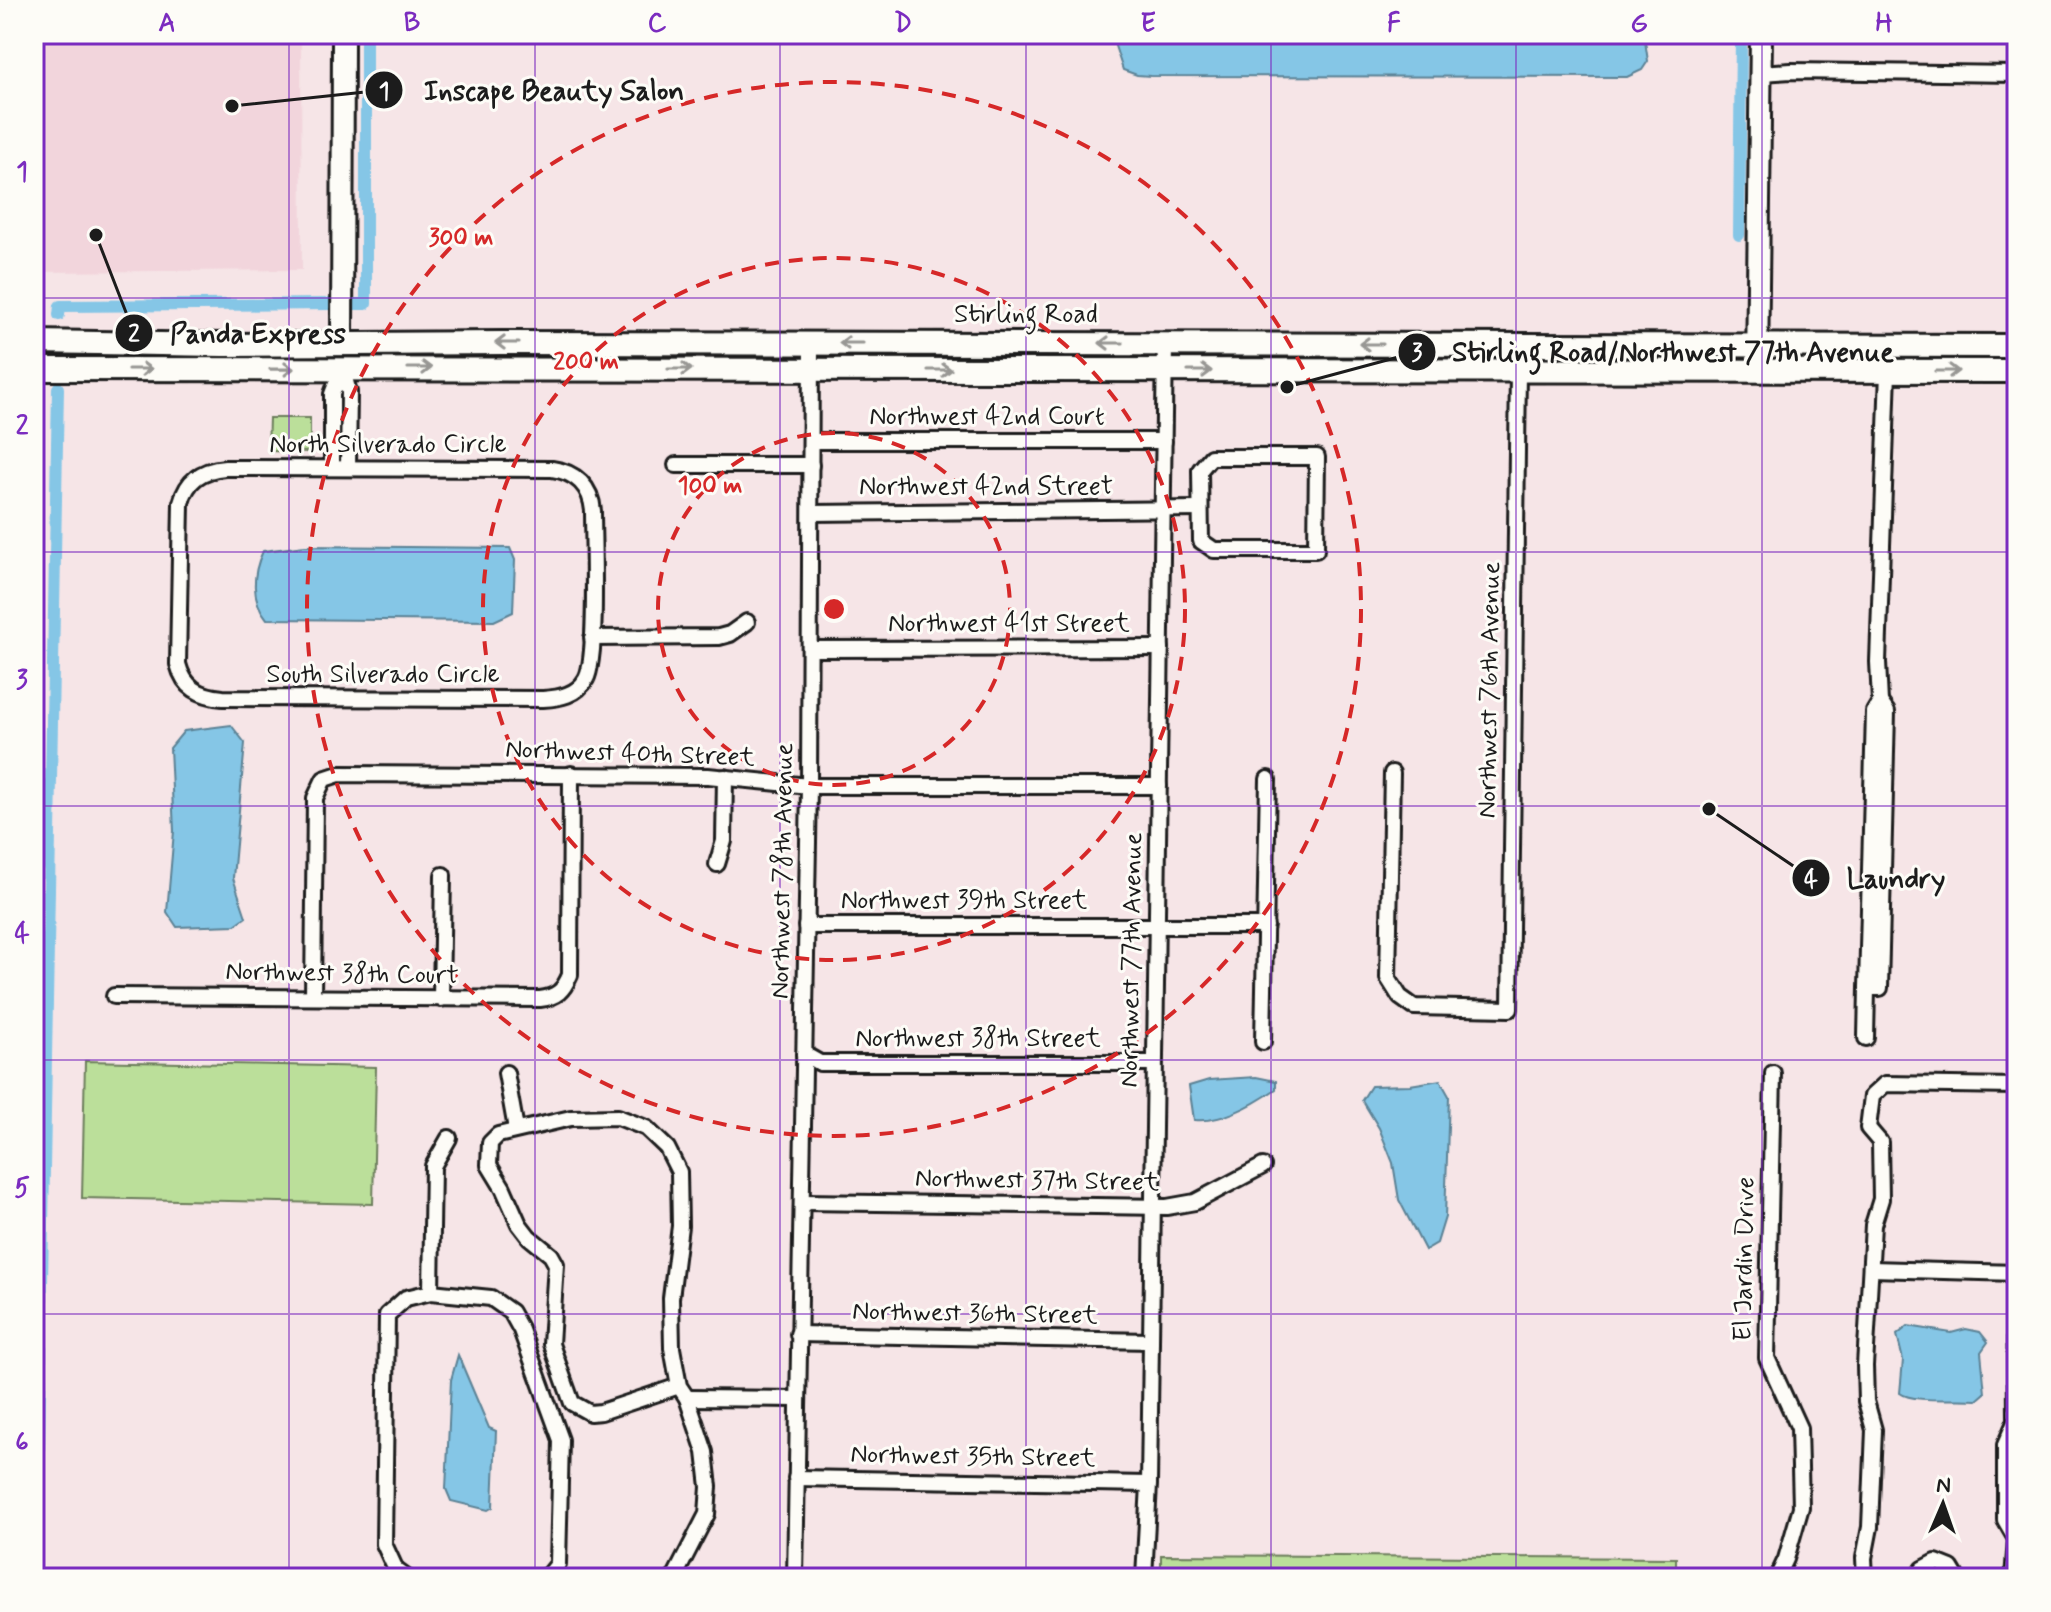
<svg xmlns="http://www.w3.org/2000/svg" width="2051" height="1612" viewBox="0 0 2051 1612" font-family="Mynerve,sans-serif">
	<rect width="100%" height="100%" fill="#f6e5e7"/>
	<filter id="ink" filterUnits="userSpaceOnUse"><feTurbulence type="fractalNoise" baseFrequency=".0125" numOctaves="2"/><feDisplacementMap in="SourceGraphic" scale="16" xChannelSelector="R" yChannelSelector="G"/><feConvolveMatrix kernelMatrix="1 2 1 2 8 2 1 2 1" color-interpolation-filters="sRGB"/></filter>
	<g filter="url(#ink)">
		<polygon fill="#f2d5dc" points="34,34 301,34 302,270 34,272"/>
		<g fill="#bbdf9a" stroke="#6c7e5b" stroke-width="2">
			<polygon points="269,418 310,418 310,452 268,451"/>
			<polygon points="85,1061 376,1067 373,1204 82,1198"/>
			<polygon points="1161,1555 1676,1558 1676,1578 1161,1578"/>
		</g>
		<g fill="#85c6e6" stroke="#5b8295" stroke-width="2">
			<polygon points="1118,34 1644,34 1648,61 1642,70 1627,77 1151,76 1137,75 1123,70 1115,46"/>
			<path d="M305 546 510 548 515 560 513 612 494 621 267 619C251 600 252 574 263 551Z"/>
			<polygon points="231,725 245,743 233,878 246,917 235,925 177,927 167,912 174,831 170,748 184,731"/>
			<path d="M1256 1077 1276 1081V1089C1253 1105 1221 1123 1194 1120L1189 1086 1209 1080Z"/>
			<polygon points="1440,1080 1449,1096 1445,1217 1437,1243 1425,1250 1399,1200 1393,1163 1379,1128 1362,1100 1371,1086 1410,1085"/>
			<path d="M1908 1326 1951 1333 1966 1329 1980 1332 1988 1342 1981 1352 1985 1393 1977 1400C1957 1398 1913 1403 1900 1393L1903 1360 1897 1335Z"/>
			<polygon points="458,1355 489,1428 496,1431 493,1507 488,1510 451,1501 446,1489 451,1380"/>
		</g>
		<g fill="none" stroke-linecap="round" stroke-linejoin="round">
			<g stroke="#85c6e6" stroke-width="12">
				<polyline points="1739,235 1741,34"/>
				<polyline points="353,304 366,304 366,34"/>
				<polyline points="59,315 60,306 332,304"/>
				<polyline points="34,1451 39,1448 58,388"/>
			</g>
			<g stroke="#1c1c1c" stroke-width="20">
				<g id="street">
					<polyline points="1761,73 1791,71 2017,74"/>
					<polyline points="342,368 349,392 348,468"/>
					<polyline points="811,441 1164,441"/>
					<polygon points="1211,457 1317,457 1316,550 1214,550 1201,541 1200,470"/>
					<polyline points="676,465 811,465"/>
					<path d="M225 468 552 469C576 472 591 487 593 511 593 542 598 658 586 679 577 695 560 698 543 699L223 698C200 696 184 688 178 664L181 503C187 480 201 470 225 468Z"/>
					<polyline points="332,468 332,394 342,368"/>
					<polyline points="811,513 1200,509"/>
					<polyline points="592,638 719,637 730,634 747,622"/>
					<polyline points="810,649 1161,648"/>
					<polygon points="1880,702 1887,712 1880,988 1867,988 1874,712"/>
					<polyline points="1880,702 1878,662 1888,371"/>
					<polyline points="1392,773 1388,978 1400,997 1414,1007 1510,1009 1518,371"/>
					<polyline points="717,864 724,841 725,777"/>
					<polyline points="806,926 1266,926"/>
					<path d="M114 996 540 999C557 997 563 991 570 975L571 774"/>
					<polyline points="313,997 315,798 324,779 339,774 708,776 809,786 1159,786"/>
					<polyline points="441,999 443,875"/>
					<polyline points="1866,1038 1867,988"/>
					<polyline points="1263,1042 1268,779"/>
					<polyline points="804,1054 820,1063 1154,1063"/>
					<polyline points="506,1073 516,1129"/>
					<polyline points="1773,1073 1767,1358 1799,1428 1801,1507 1786,1559 1777,1578"/>
					<polyline points="802,1202 1167,1207 1195,1202 1263,1166"/>
					<polyline points="1871,1269 2017,1273"/>
					<polyline points="431,1292 433,1166 449,1138"/>
					<polyline points="798,1334 1151,1341"/>
					<polyline points="687,1398 797,1399"/>
					<polyline points="796,1478 1149,1484"/>
					<polyline points="407,1578 396,1570 384,1544 387,1315 406,1298 431,1292 491,1298 511,1312 521,1330 561,1440 558,1564 549,1575 542,1578"/>
					<polyline points="674,1578 707,1514 709,1487 705,1452 687,1398 679,1386 672,1348 671,1298 680,1226 679,1172 667,1148 646,1128 618,1117 571,1118 498,1135 490,1143 489,1165 503,1188 519,1224 529,1237 551,1255 556,1264 551,1344 572,1403 590,1413 601,1412 679,1386"/>
					<polyline points="795,1578 809,786 811,343"/>
					<polyline points="1144,1578 1149,1484 1165,343"/>
					<polyline points="1865,1578 1864,1558 1870,1527 1874,1430 1866,1401 1865,1366 1873,1225 1881,1199 1880,1142 1868,1128 1872,1096 1885,1084 2017,1086"/>
					<polyline points="1918,1578 1923,1569 1936,1562 1951,1568 1957,1578"/>
					<polyline points="2013,1578 2016,1539 2005,1520 2005,1445 2016,1420 2015,1273"/>
				</g>
			</g>
			<g stroke="#1c1c1c" stroke-width="26">
				<g id="secondary">
					<polyline points="342,344 343,34"/>
					<polyline points="1757,370 1761,34"/>
				</g>
			</g>
			<g stroke="#1c1c1c" stroke-width="28">
				<g id="primary">
					<polyline points="34,342 223,345 502,343 2017,346"/>
					<polyline points="34,369 2017,371"/>
				</g>
			</g>
			<use href="#street" stroke="#fdfcf7" stroke-width="14"/>
			<use href="#secondary" stroke="#fdfcf7" stroke-width="20"/>
			<use href="#primary" stroke="#fdfcf7" stroke-width="22"/>
		</g>
		<defs><path id="oneway-shaft" d="M-6 0H5M1.5-3L5.5 0L1.5 3" fill="none" stroke-width="1.6" stroke-linecap="round" stroke-linejoin="round" transform="scale(2)"/></defs>
		<g stroke="#989794">
			<use href="#oneway-shaft" transform="translate(507 343) rotate(180)"/>
			<use href="#oneway-shaft" transform="translate(851 343) rotate(-180)"/>
			<use href="#oneway-shaft" transform="translate(1111 343) rotate(-180)"/>
			<use href="#oneway-shaft" transform="translate(1371 344) rotate(-180)"/>
			<use href="#oneway-shaft" transform="translate(420 368)"/>
			<use href="#oneway-shaft" transform="translate(140 369)"/>
			<use href="#oneway-shaft" transform="translate(282 369) rotate(-1)"/>
			<use href="#oneway-shaft" transform="translate(680 369)"/>
			<use href="#oneway-shaft" transform="translate(940 370)"/>
			<use href="#oneway-shaft" transform="translate(1200 371)"/>
			<use href="#oneway-shaft" transform="translate(1947 371)"/>
		</g>
	</g>
	<path fill="none" stroke="#7b2cbf" stroke-width="2" stroke-opacity="0.55" d="M289 34V1578M535 34V1578M780 34V1578M1026 34V1578M1271 34V1578M1516 34V1578M1762 34V1578M34 298H2017M34 552H2017M34 806H2017M34 1060H2017M34 1314H2017"/>
	<g fill="none" stroke="#d62828" stroke-width="4" stroke-dasharray="14 10">
		<circle cx="834" cy="609" r="176"/>
		<circle cx="834" cy="609" r="351"/>
		<circle cx="834" cy="609" r="527"/>
	</g>
	<g text-anchor="middle" dominant-baseline="central" stroke-width="6" stroke-linejoin="round" paint-order="stroke">
		<g font-size="26" fill="#1c1c1c" stroke="#fdfcf7">
			<text x="1026" y="315">Stirling Road</text>
			<text x="987" y="417">Northwest 42nd Court</text>
			<text x="388" y="445">North Silverado Circle</text>
			<text x="986" y="487">Northwest 42nd Street</text>
			<text x="1009" y="624">Northwest 41st Street</text>
			<text x="383" y="675">South Silverado Circle</text>
			<text transform="translate(1490 690) rotate(-89)">Northwest 76th Avenue</text>
			<text transform="translate(630 754) rotate(2)">Northwest 40th Street</text>
			<text transform="translate(783 871) rotate(-89)">Northwest 78th Avenue</text>
			<text x="964" y="901">Northwest 39th Street</text>
			<text transform="translate(1132 960) rotate(-89)">Northwest 77th Avenue</text>
			<text transform="translate(342 974) rotate(1)">Northwest 38th Court</text>
			<text x="978" y="1039">Northwest 38th Street</text>
			<text transform="translate(1037 1181) rotate(1)">Northwest 37th Street</text>
			<text transform="translate(1745 1259) rotate(-89)">El Jardin Drive</text>
			<text transform="translate(975 1314) rotate(1)">Northwest 36th Street</text>
			<text transform="translate(973 1457) rotate(1)">Northwest 35th Street</text>
		</g>
	</g>
	<circle cx="834" cy="609" r="12" fill="#d62828" stroke="#fdfcf7" stroke-width="4"/>
	<g font-size="24" text-anchor="middle" font-weight="bold" fill="#d62828" stroke="#fdfcf7" stroke-width="6" stroke-linejoin="round" paint-order="stroke">
		<text x="461" y="245">300 m</text>
		<text x="586" y="369">200 m</text>
		<text x="710" y="493">100 m</text>
	</g>
	<path fill="none" stroke="#1c1c1c" stroke-width="3" d="M232 106L384 90M96 235L134 333M1287 387L1417 352M1709 809L1811 878"/>
	<g fill="#1c1c1c" stroke="#fdfcf7" stroke-width="3">
		<circle cx="232" cy="106" r="8"/>
		<circle cx="96" cy="235" r="8"/>
		<circle cx="1287" cy="387" r="8"/>
		<circle cx="1709" cy="809" r="8"/>
		<circle cx="384" cy="90" r="20"/>
		<circle cx="134" cy="333" r="20"/>
		<circle cx="1417" cy="352" r="20"/>
		<circle cx="1811" cy="878" r="20"/>
	</g>
	<g font-size="24" text-anchor="middle" font-weight="bold" fill="#fff">
		<text x="384" y="99">1</text>
		<text x="134" y="341">2</text>
		<text x="1417" y="360">3</text>
		<text x="1811" y="887">4</text>
	</g>
	<g font-size="28" text-anchor="middle" font-weight="bold" fill="#1c1c1c" stroke="#fdfcf7" stroke-width="6" stroke-linejoin="round" paint-order="stroke">
		<text x="554" y="100">Inscape Beauty Salon</text>
		<text x="258" y="343">Panda Express</text>
		<text x="1673" y="361">Stirling Road/Northwest 77th Avenue</text>
		<text x="1896" y="888">Laundry</text>
	</g>
	<rect width="2051" height="1612" fill="none" stroke="#fdfcf7" stroke-width="88"/>
	<g transform="translate(1943 1504) rotate(2)" stroke="#fdfcf7" stroke-width="6" paint-order="stroke">
	<path d="M0-6L14 30L0 20L-14 30Z" fill="#1c1c1c"/>
	<text y="-12" font-size="22" font-weight="bold" text-anchor="middle" fill="#1c1c1c">N</text>
	</g>
	<rect x="44" y="44" width="1963" height="1524" fill="none" stroke="#7b2cbf" stroke-width="3"/>
	<g font-size="26" text-anchor="middle" font-weight="bold" fill="#7b2cbf">
		<text x="167" y="31">A</text>
		<text x="412" y="31">B</text>
		<text x="657" y="31">C</text>
		<text x="903" y="31">D</text>
		<text x="1148" y="31">E</text>
		<text x="1394" y="31">F</text>
		<text x="1639" y="31">G</text>
		<text x="1884" y="31">H</text>
		<text x="22" y="180">1</text>
		<text x="22" y="434">2</text>
		<text x="22" y="688">3</text>
		<text x="22" y="942">4</text>
		<text x="22" y="1196">5</text>
		<text x="22" y="1450">6</text>
	</g>
</svg>
